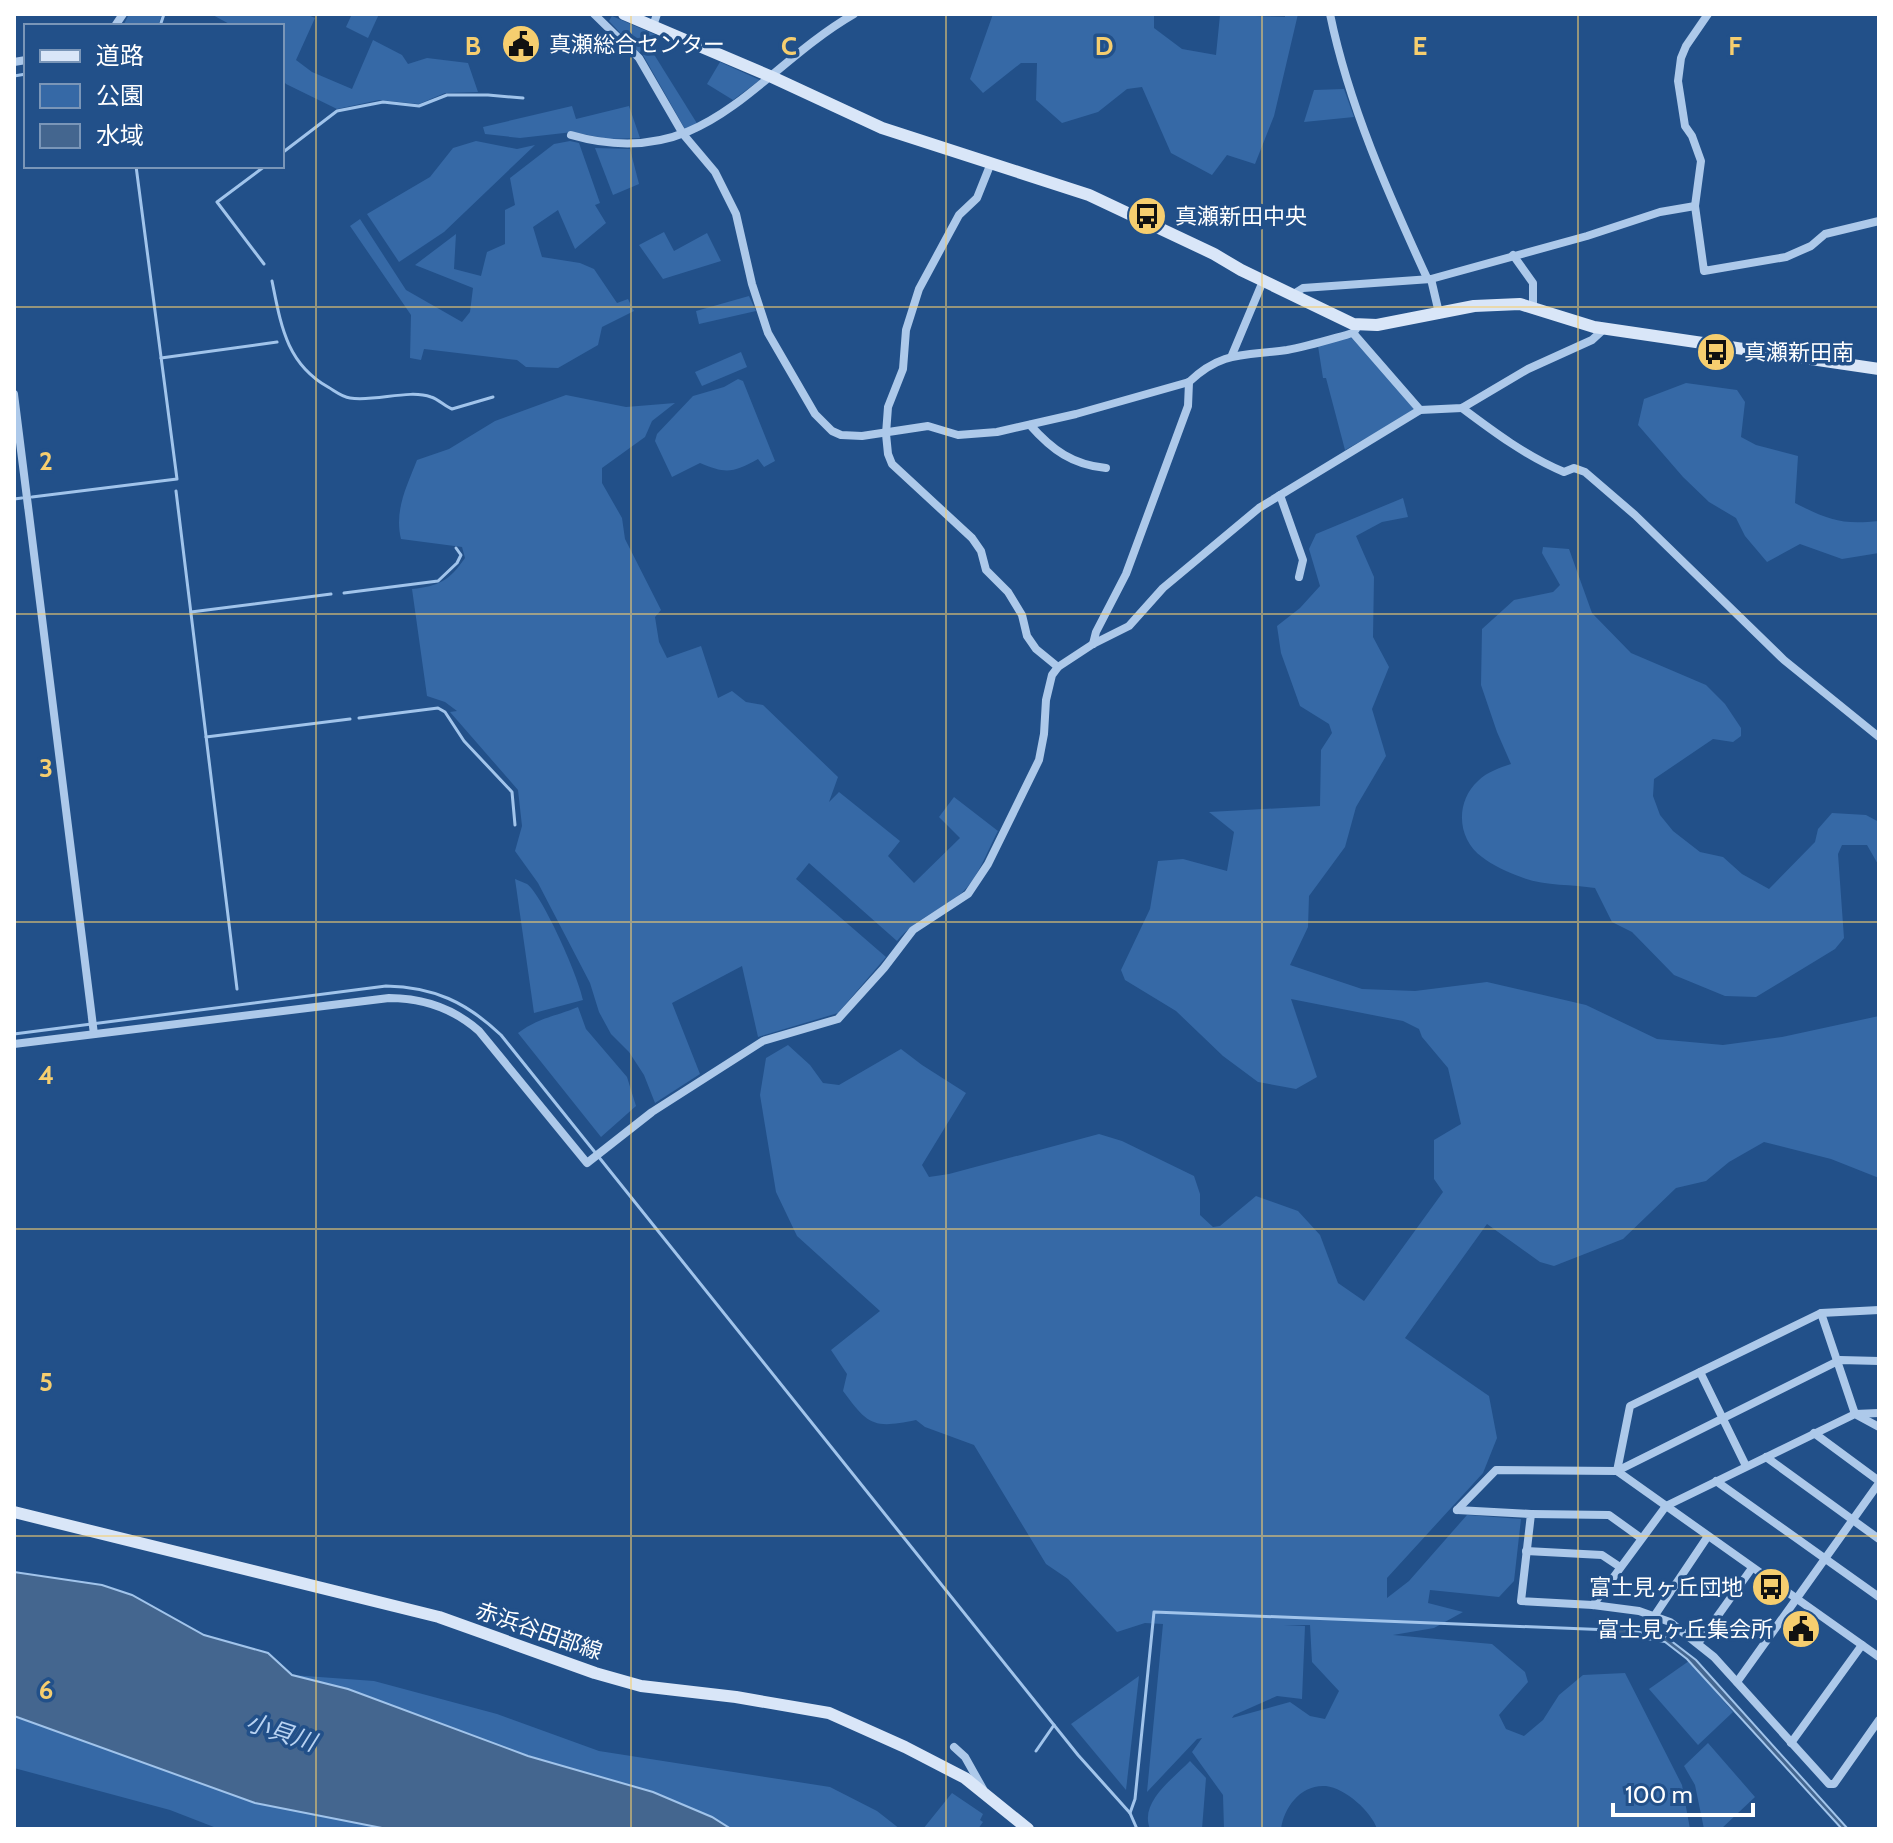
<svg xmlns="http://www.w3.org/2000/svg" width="1893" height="1843" viewBox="0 0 1893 1843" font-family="Cabin,'Noto Sans JP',sans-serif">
	<rect width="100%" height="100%" fill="#225089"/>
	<g fill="#3669a6" fill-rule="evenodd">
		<polygon points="129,14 162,14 158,26 123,26"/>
		<polygon points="211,14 306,14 315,18 296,60 312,72 352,89 373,40 402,55 408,64 427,58 468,63 478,92 445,93 419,104 379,100 337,109 286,84 282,79 282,26 233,26"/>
		<polygon points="352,14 379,14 368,38 346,27"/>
		<polygon points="993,14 1154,14 1154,28 1182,49 1216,55 1220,15 1285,17 1285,14 1298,14 1274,116 1255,164 1227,155 1212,175 1171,153 1142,87 1127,89 1098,112 1062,123 1036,100 1037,63 1021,63 983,93 970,79"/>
		<polygon points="612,16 656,35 639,53 609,21"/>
		<polygon points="650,48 698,125 685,129 643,55"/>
		<polygon points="720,62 760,80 733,100 707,84"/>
		<polygon points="1344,89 1354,117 1304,122 1314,90"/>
		<polygon points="572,106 576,119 629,106 640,138 608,139 573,132 520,138 485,134 483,127"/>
		<polygon points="476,141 517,149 535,145 444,232 399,262 367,214 430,177 453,148"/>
		<polygon points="570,141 579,143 600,203 595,205 606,223 575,249 558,210 533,227 542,257 580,263 594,269 617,303 628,299 634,311 602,327 598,345 558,368 526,367 517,360 424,349 421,360 410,358 411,315 350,226 360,219 406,290 462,322 470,312 473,288 415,265 456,234 454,269 481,276 487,252 505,244 505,210 515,205 510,178 554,144"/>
		<polygon points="595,148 630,149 639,184 613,195"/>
		<polygon points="664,232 674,251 707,233 721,261 663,279 639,245"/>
		<polygon points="749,296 756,311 699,324 696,311"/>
		<polygon points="1349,337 1356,340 1414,409 1411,413 1345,450 1326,378 1323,378 1318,346"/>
		<polygon points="741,352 747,367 702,386 695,372"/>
		<path d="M738 379 743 381 775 461 764 467 758 459C733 473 726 474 700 463L672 477 655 441 657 434 693 396 724 387Z"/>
		<path d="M1686 383 1737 390 1745 402 1741 437 1756 445 1798 456 1795 503C1829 520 1841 525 1879 521V553L1842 559 1800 544 1767 562 1745 536 1736 518 1709 502 1683 477 1638 425 1644 399Z"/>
		<path d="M566 395 626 407 675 403 652 421 645 437 602 468V483L622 518 625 539 661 610 655 617 659 642 667 658 701 646 718 698 732 691 746 702 763 705 838 777 829 802 839 792 900 841 888 856 914 883 960 838 939 817 954 797 998 831C987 851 977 882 958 896 937 912 914 920 897 941L809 863 796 879 886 957 838 1013 758 1037 742 966 672 1003 700 1074 655 1103 644 1075 629 1052 611 1034 599 1012 590 983 538 883 515 851 522 826 518 790 450 712 457 711 445 702 427 696 412 589C439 586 449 581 465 558L462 547 401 539C394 510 407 486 417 460L449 449 495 421Z"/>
		<path d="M1403 498 1408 517 1382 522 1356 536 1374 577 1373 637 1389 667 1372 709 1386 756 1356 807 1345 847 1309 896 1308 927 1290 965 1362 989 1415 991 1487 982 1586 1005 1657 1039 1723 1045 1782 1037 1879 1016V1178L1831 1159 1764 1142 1729 1162 1706 1181 1676 1188 1623 1239 1554 1266 1540 1262 1487 1224 1405 1338 1489 1396 1497 1438 1483 1473 1387 1578V1598L1409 1581 1467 1515 1521 1519 1514 1581 1499 1597 1430 1590 1428 1603 1463 1612 1434 1628 1393 1635 1492 1644 1525 1672 1528 1682 1499 1715 1506 1729 1524 1736 1543 1720 1559 1695 1583 1675 1625 1673 1682 1785 1690 1829H1377C1372 1812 1345 1788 1326 1786 1301 1784 1284 1807 1281 1829H1224L1223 1795 1192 1752 1202 1738 1197 1739 1147 1792 1163 1624 1145 1623 1117 1632 1068 1579 1046 1564 974 1445 925 1427 916 1420C873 1429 868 1425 843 1391L847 1374 831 1350 880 1311 797 1236 776 1192 760 1095 766 1058 788 1045 810 1065 823 1083 839 1085 901 1049 922 1065 966 1093 922 1165 929 1177 949 1174 1099 1134 1122 1141 1194 1176 1200 1194V1215L1213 1227 1220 1226 1256 1196 1298 1211 1320 1235 1338 1283 1364 1301 1443 1192 1434 1179V1140L1461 1124 1448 1068 1422 1037 1419 1029 1403 1021 1291 999 1317 1077 1296 1089 1258 1082 1223 1056 1176 1011 1125 980 1121 970 1150 909 1158 861 1183 859 1227 871 1234 832 1209 812 1320 806 1321 750 1332 733 1329 724 1300 706 1281 653 1277 626 1300 608 1320 586 1309 549 1316 534ZM1284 1625H1310L1312 1662 1339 1691 1325 1719 1310 1716 1290 1702 1232 1718 1234 1715 1277 1696 1302 1699 1305 1626Z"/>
		<path d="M1543 547 1569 549 1592 613 1631 653 1706 685 1725 704 1741 728V736L1733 742 1713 739 1654 779 1653 796 1660 815 1673 831 1700 852 1723 857 1742 874 1769 889 1815 842 1818 829 1832 813 1866 815 1879 822V866L1867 845H1842L1838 854 1844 938 1835 949 1756 997 1725 996 1674 975 1632 932 1612 922 1595 888C1572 884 1543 886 1521 877 1509 873 1492 865 1482 857 1457 839 1455 802 1478 781 1487 772 1499 768 1511 764L1497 732 1481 685 1482 629 1514 600 1553 592 1560 585 1542 553Z"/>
		<path d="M515 879C519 881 523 882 527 884 543 896 579 978 583 1000L534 1013Z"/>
		<path d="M578 1007 586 1029 627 1077 636 1106 601 1137 518 1033C540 1017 554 1017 578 1007Z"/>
		<polygon points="1689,1661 1733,1712 1698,1745 1649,1689"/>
		<path d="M292 1675 374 1681 497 1714 599 1751 830 1787 877 1811 900 1829H731C669 1791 598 1778 530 1756 450 1730 373 1696 292 1675Z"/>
		<polygon points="1139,1676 1126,1790 1071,1724"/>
		<polygon points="14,1716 255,1803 387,1829 219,1829 170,1810 14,1768"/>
		<polygon points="1708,1743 1755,1797 1721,1829 1704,1829 1695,1785 1684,1766"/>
		<path d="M1190 1761 1206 1778 1202 1829H1150C1139 1802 1173 1779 1190 1761Z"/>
		<polygon points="952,1793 983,1814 980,1820 983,1822 978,1829 923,1829"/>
	</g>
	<g fill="#44668f" stroke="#a1c4eb" stroke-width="2">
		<polygon points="14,1572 102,1585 132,1595 204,1635 268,1653 292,1675 348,1689 528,1756 653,1792 712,1817 731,1829 387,1829 255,1803 14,1716"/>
		<polygon points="1607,1626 1666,1637 1696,1660 1848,1829 1842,1829 1687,1659 1665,1642 1606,1632"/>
	</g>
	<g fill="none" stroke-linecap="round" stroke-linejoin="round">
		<g stroke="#a1c4eb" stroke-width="3">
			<polyline points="160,26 164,14"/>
			<polyline points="14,76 26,74"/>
			<polyline points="282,153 337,111 383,102 419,106 447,95 488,95 523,98"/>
			<polyline points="264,264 217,202 265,166"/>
			<path d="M272 281C281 325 286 363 328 387 335 391 342 397 350 398 375 402 409 389 431 397 438 399 445 406 452 409L493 397"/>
			<polyline points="161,358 277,342"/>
			<polyline points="176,491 237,989"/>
			<polyline points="32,497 177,479 136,166"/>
			<polyline points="14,499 22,498"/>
			<polyline points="344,593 438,581 457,563 461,555 456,548"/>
			<polyline points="191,612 331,594"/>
			<polyline points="359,718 438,708 445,712 464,741 512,792 515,825"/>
			<polyline points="206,737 350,719"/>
			<path d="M14 1034 386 986C434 987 466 1002 501 1035L1078 1755 1130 1813 1137 1829"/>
			<polyline points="1036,1751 1054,1725"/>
			<polyline points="1130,1813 1135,1799 1154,1612 1611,1630"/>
		</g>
		<g stroke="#adc9ea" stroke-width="8">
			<path d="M594 14 639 58 683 134 715 172 736 214 752 284 768 333 815 414 832 431 841 435 862 436 928 426 958 435 997 432 1076 414 1189 382C1222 350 1246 356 1287 350 1309 346 1331 339 1353 333"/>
			<path d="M1330 14C1349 106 1388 193 1427 278"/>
			<polyline points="1708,14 1686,46 1681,58 1678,81 1685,126 1692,136 1701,161 1695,206 1704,271 1786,257 1811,246 1825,234 1879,221"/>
			<polyline points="115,26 123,14"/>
			<polyline points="653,26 657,14"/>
			<polyline points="14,62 26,60"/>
			<path d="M571 135C706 174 754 72 854 14"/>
			<polyline points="991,163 977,198 959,215 919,289 906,330 903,369 888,407 886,434 888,454 892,464 972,538 981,551 986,570 1008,592 1022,615 1027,636 1036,649 1058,667"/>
			<polyline points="1513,255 1533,283 1533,306"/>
			<polyline points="1431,279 1439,313"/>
			<polyline points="1292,295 1303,288 1431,279 1587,236 1660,212 1695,206"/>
			<polyline points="1356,329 1353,333 1420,410"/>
			<polyline points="1232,355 1263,281"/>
			<polyline points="14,394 94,1034"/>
			<path d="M1462 408C1494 432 1526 456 1564 472L1574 468 1585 472 1635 515 1784 660 1879 737"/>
			<path d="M1030 425C1052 450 1073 465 1106 468"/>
			<polyline points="1280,495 1303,560 1299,577"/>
			<polyline points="1093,644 1096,632 1126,574 1188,406 1189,382"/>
			<path d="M14 1044 389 998C424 998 453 1008 479 1031L587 1163 652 1112 763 1041 838 1019 884 968 913 930 968 894 988 864 1039 760 1044 734 1046 700 1052 675 1058 667 1093 644 1129 626 1163 588 1259 508 1420 410 1462 408 1528 369 1592 340 1604 329"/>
			<polyline points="1821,1313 1855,1414 1879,1413"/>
			<polyline points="1700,1372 1746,1466"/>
			<polyline points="1814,1433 1879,1481"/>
			<polyline points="1766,1457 1879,1539"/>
			<polyline points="1617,1471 1630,1406 1821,1313 1879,1310"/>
			<polyline points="1617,1471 1840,1360 1879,1361"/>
			<polyline points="1716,1481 1879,1597"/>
			<polyline points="1457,1510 1531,1514 1521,1601 1593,1605 1639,1611 1670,1622 1714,1657 1829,1784 1834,1784 1879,1720"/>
			<polyline points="1457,1510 1496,1470 1617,1471 1879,1657"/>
			<polyline points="1531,1514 1609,1515 1641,1538"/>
			<polyline points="1526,1551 1602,1555 1620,1567"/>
			<polyline points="1593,1605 1666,1506 1855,1414 1879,1427"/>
			<polyline points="1655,1615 1708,1536"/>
			<polyline points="1699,1642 1752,1568"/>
			<polyline points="1737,1682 1879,1483"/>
			<polyline points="1791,1743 1862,1645"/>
			<polyline points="954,1747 965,1757 983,1789"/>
		</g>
		<g stroke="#d9e6f8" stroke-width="12">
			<polyline points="624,14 772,77 882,128 1089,195 1214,254 1241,270 1353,324 1377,325 1474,306 1520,304 1594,327 1879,369"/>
			<polyline points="14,1512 439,1617 595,1673 641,1686 736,1697 829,1713 905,1747 965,1778 1028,1829"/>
		</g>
	</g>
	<path fill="none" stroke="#f6ce6f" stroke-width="2" stroke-opacity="0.55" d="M316 14V1829M631 14V1829M946 14V1829M1262 14V1829M1578 14V1829M14 307H1879M14 614H1879M14 922H1879M14 1229H1879M14 1536H1879"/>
	<defs>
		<g id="civic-disc" transform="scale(2)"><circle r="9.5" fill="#f6ce6f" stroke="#225089"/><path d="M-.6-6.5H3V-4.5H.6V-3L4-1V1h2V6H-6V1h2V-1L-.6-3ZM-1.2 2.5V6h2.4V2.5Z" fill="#111"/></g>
		<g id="bus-disc" transform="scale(2)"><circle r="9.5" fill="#f6ce6f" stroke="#225089"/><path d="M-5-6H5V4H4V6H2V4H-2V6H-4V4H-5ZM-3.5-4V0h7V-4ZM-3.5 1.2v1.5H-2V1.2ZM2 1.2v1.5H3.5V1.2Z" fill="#111"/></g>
	</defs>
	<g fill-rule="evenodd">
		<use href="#civic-disc" x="521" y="44"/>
		<use href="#bus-disc" x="1147" y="216"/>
		<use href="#bus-disc" x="1716" y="352"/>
		<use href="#bus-disc" x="1771" y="1587"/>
		<use href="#civic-disc" x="1801" y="1629"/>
	</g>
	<g text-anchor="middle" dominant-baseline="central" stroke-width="7" stroke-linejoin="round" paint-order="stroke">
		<g font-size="22" fill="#fff" stroke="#225089" text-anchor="start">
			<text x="549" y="44">真瀬総合センター</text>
			<text x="1175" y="216">真瀬新田中央</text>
			<text x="1744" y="352">真瀬新田南</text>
			<text x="1743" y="1587" text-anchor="end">富士見ヶ丘団地</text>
			<text x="1773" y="1629" text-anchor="end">富士見ヶ丘集会所</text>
		</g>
		<g font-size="22" fill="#fff" stroke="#225089">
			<text transform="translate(539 1631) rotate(19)">赤浜谷田部線</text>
		</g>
		<g font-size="24" font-style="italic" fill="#b9d3f2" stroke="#225089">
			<text transform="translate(281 1732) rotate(18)">小貝川</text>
		</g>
	</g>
	<g font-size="26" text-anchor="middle" font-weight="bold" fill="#f6ce6f" stroke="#225089" stroke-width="7" stroke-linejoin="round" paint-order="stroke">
		<text x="473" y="55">B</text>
		<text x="789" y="55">C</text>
		<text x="1104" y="55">D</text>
		<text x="1420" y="55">E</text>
		<text x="1735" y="55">F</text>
		<text x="46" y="470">2</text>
		<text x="46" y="777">3</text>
		<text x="46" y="1084">4</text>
		<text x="46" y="1391">5</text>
		<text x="46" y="1699">6</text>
	</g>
	<rect width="1893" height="1843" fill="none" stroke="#ffffff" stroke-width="32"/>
	<rect x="24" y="24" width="260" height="144" fill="#225089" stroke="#7a96b8" stroke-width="2"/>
	<rect x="40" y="50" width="40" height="12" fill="#d9e6f8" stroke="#7a96b8" stroke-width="2"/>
	<text x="96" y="64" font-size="24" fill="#ffffff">道路</text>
	<rect x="40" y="84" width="40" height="24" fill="#3669a6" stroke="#7a96b8" stroke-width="2"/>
	<text x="96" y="104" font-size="24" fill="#ffffff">公園</text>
	<rect x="40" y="124" width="40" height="24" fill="#44668f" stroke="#7a96b8" stroke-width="2"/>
	<text x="96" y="144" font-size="24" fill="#ffffff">水域</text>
	<path d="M1613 1803v12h140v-12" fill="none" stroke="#ffffff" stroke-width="4"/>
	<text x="1625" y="1803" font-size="24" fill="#ffffff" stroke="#225089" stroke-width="6" paint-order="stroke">100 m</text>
</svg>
